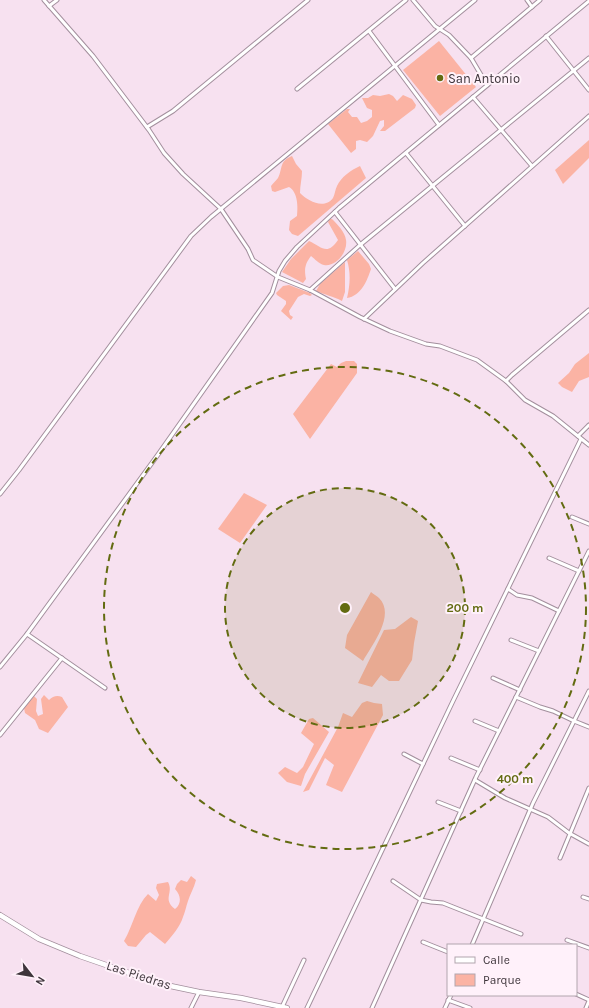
<svg xmlns="http://www.w3.org/2000/svg" width="589" height="1008" viewBox="0 0 589 1008" font-family="Karla,sans-serif">
	<rect width="100%" height="100%" fill="#f7e1f0"/>
	<g fill="#fbb3a4">
		<polygon points="439,41 476,87 440,116 403,70"/>
		<polygon points="389,94 393,96 397,101 403,95 412,99 416,105 415,108 385,131 380,131 384,126 384,120 380,121 373,136 367,142 360,140 356,141 356,149 351,153 328,124 347,109 350,109 348,112 352,117 357,117 361,123 367,121 372,117 372,110 367,108 362,98 368,98 373,95 380,96"/>
		<polygon points="589,140 589,158 563,184 555,170"/>
		<path d="M292 156 296 164 302 171C302 179 300 185 300 193 308 201 324 210 333 198 335 194 335 190 337 186 341 177 351 170 360 166L366 178 298 236 292 234 289 230 290 221 297 216C298 207 298 192 289 187L275 192 272 191 271 186C273 183 276 181 278 178 283 168 279 161 292 156Z"/>
		<path d="M330 219H332C338 225 345 232 346 240 348 252 336 267 324 265 319 264 315 259 311 256 305 264 304 269 306 279L303 283 282 272 291 259 309 241C322 247 327 256 338 240L328 222Z"/>
		<path d="M358 251 369 264 371 269C367 281 361 296 347 298 350 285 351 273 347 260Z"/>
		<path d="M345 262V292L342 301C333 296 325 295 316 291L320 284Z"/>
		<polygon points="289,285 310,293 312,295 310,296 304,294 298,297 289,311 290,315 293,317 291,320 281,311 286,304 286,301 277,295 276,293 283,286"/>
		<polygon points="589,353 589,377 579,381 572,392 562,387 558,383 569,373 575,364"/>
		<polygon points="346,361 354,361 357,364 357,373 310,439 293,414 331,364 337,367 341,363"/>
		<polygon points="244,493 267,505 240,543 218,529"/>
		<path d="M371 592C373 594 377 596 379 598 396 615 372 645 363 661L345 648 347 635Z"/>
		<polygon points="411,617 418,621 414,643 412,660 399,681 389,681 381,675 372,687 358,683 384,630 395,629"/>
		<path d="M44 695 49 700C53 696 57 695 62 697L68 707 48 733 39 729 35 720 25 713 24 708 34 696 37 699 36 711 38 716 43 714 41 699Z"/>
		<polygon points="367,701 374,703 382,704 383,715 342,792 326,785 334,765 325,758 309,790 303,792 338,727 343,713 352,717 362,703"/>
		<polygon points="313,718 329,732 305,774 301,786 287,782 278,773 285,767 297,773 303,767 314,744 301,733 309,719"/>
		<path d="M191 876 196 880C194 888 190 894 188 901 186 907 185 912 183 917 180 927 172 936 165 944L150 932 146 935 136 947 128 946 124 941C133 926 136 906 148 894L156 901 159 895 156 888 157 884 168 882C174 893 162 899 175 909 182 904 181 895 175 889L177 884 181 880 187 882Z"/>
	</g>
	<g fill="none" stroke-linecap="round" stroke-linejoin="round">
		<g stroke="#a38f9d" stroke-width="5">
			<g id="street">
				<polyline points="44,0 93,56 149,130 164,153 183,174 221,209 248,249 253,260 278,277 310,290 360,317 390,331 426,344 440,346 477,360 506,381 525,400 553,416 589,445"/>
				<polyline points="413,0 435,26 449,35 471,58 487,85"/>
				<polyline points="527,0 532,7"/>
				<polyline points="49,6 57,0"/>
				<polyline points="369,31 439,125"/>
				<polyline points="546,36 589,90"/>
				<polyline points="471,58 540,0"/>
				<polyline points="297,89 406,0"/>
				<polyline points="473,97 532,166"/>
				<polyline points="147,127 173,111 308,0"/>
				<polyline points="406,153 465,226"/>
				<polyline points="335,212 395,289"/>
				<polyline points="310,290 360,245 589,58"/>
				<polyline points="364,319 423,263 589,116"/>
				<polyline points="506,381 512,375 589,310"/>
				<polyline points="578,436 589,425"/>
				<polyline points="0,494 19,470 191,236 211,217 475,0"/>
				<polyline points="572,517 589,524"/>
				<polyline points="549,558 579,571"/>
				<polyline points="508,589 517,595 532,598 559,611"/>
				<polyline points="27,634 105,688"/>
				<polyline points="511,640 539,651"/>
				<polyline points="0,667 27,634 157,456 272,293 279,271 285,261 297,247 339,208 589,1"/>
				<polyline points="493,678 520,690"/>
				<polyline points="516,697 540,707 553,711 574,721 589,727"/>
				<polyline points="475,721 499,731"/>
				<polyline points="0,735 62,658"/>
				<polyline points="404,754 423,764"/>
				<polyline points="451,758 480,770"/>
				<polyline points="475,780 505,798 548,817 569,833 589,844"/>
				<polyline points="438,802 461,811"/>
				<polyline points="560,858 589,788"/>
				<polyline points="393,881 421,900 431,902 443,903 521,934"/>
				<polyline points="583,897 589,899"/>
				<polyline points="567,940 589,948"/>
				<polyline points="423,942 448,952"/>
				<polyline points="472,945 533,803 589,691"/>
				<polyline points="576,994 589,1000"/>
				<polyline points="448,1000 470,1008"/>
				<polyline points="282,1007 304,960"/>
				<polyline points="191,1008 199,992"/>
				<polyline points="307,1008 453,701 581,439"/>
				<polyline points="372,1008 476,777 589,551"/>
				<polyline points="445,1008 451,995"/>
				<polyline points="586,1008 589,1001"/>
			</g>
		</g>
		<g stroke="#a38f9d" stroke-width="6">
			<polyline id="secondary" points="0,915 39,939 80,956 161,984 199,992 241,998 287,1008"/>
		</g>
		<use href="#street" stroke="#fff" stroke-width="3"/>
		<use href="#secondary" stroke="#fff" stroke-width="4.5"/>
	</g>
	<circle cx="345" cy="608" r="120" fill="#636b11" fill-opacity=".12"/>
	<g fill="none" stroke="#636b11" stroke-width="2" stroke-dasharray="7 5">
		<circle cx="345" cy="608" r="120"/>
		<circle cx="345" cy="608" r="241"/>
	</g>
	<circle fill="#636b11" stroke="#fff1fa" stroke-width="1.5" cx="440" cy="78" r="4"/>
	<g text-anchor="middle" dominant-baseline="central" stroke-width="4" stroke-linejoin="round" paint-order="stroke">
		<g font-size="13" fill="#3e353b" stroke="#fff1fa" text-anchor="start">
			<text x="448" y="78">San Antonio</text>
		</g>
		<g font-size="13" fill="#3e353b" stroke="#fff1fa">
			<text transform="translate(139 975) rotate(18)">Las Piedras</text>
		</g>
	</g>
	<circle cx="345" cy="608" r="6" fill="#636b11" stroke="#fff1fa" stroke-width="2"/>
	<g font-size="12" text-anchor="middle" font-weight="bold" fill="#636b11" stroke="#fff1fa" stroke-width="4" stroke-linejoin="round" paint-order="stroke">
		<text x="465" y="612">200 m</text>
		<text x="515" y="783">400 m</text>
	</g>
	<rect x="447" y="944" width="130" height="52" fill="#fff1fa" stroke="#b2a6ae"/>
	<rect x="455" y="957" width="20" height="6" fill="#ffffff" stroke="#b2a6ae"/>
	<text x="483" y="964" font-size="12" fill="#3e353b">Calle</text>
	<rect x="455" y="974" width="20" height="12" fill="#fbb3a4" stroke="#b2a6ae"/>
	<text x="483" y="984" font-size="12" fill="#3e353b">Parque</text>
	<g transform="translate(32 976) rotate(121)" stroke="#fff1fa" stroke-width="3" paint-order="stroke">
	<path d="M0-3L7 15L0 10L-7 15Z" fill="#3e353b"/>
	<text y="-6" font-size="11" font-weight="bold" text-anchor="middle" fill="#3e353b">N</text>
	</g>
</svg>
